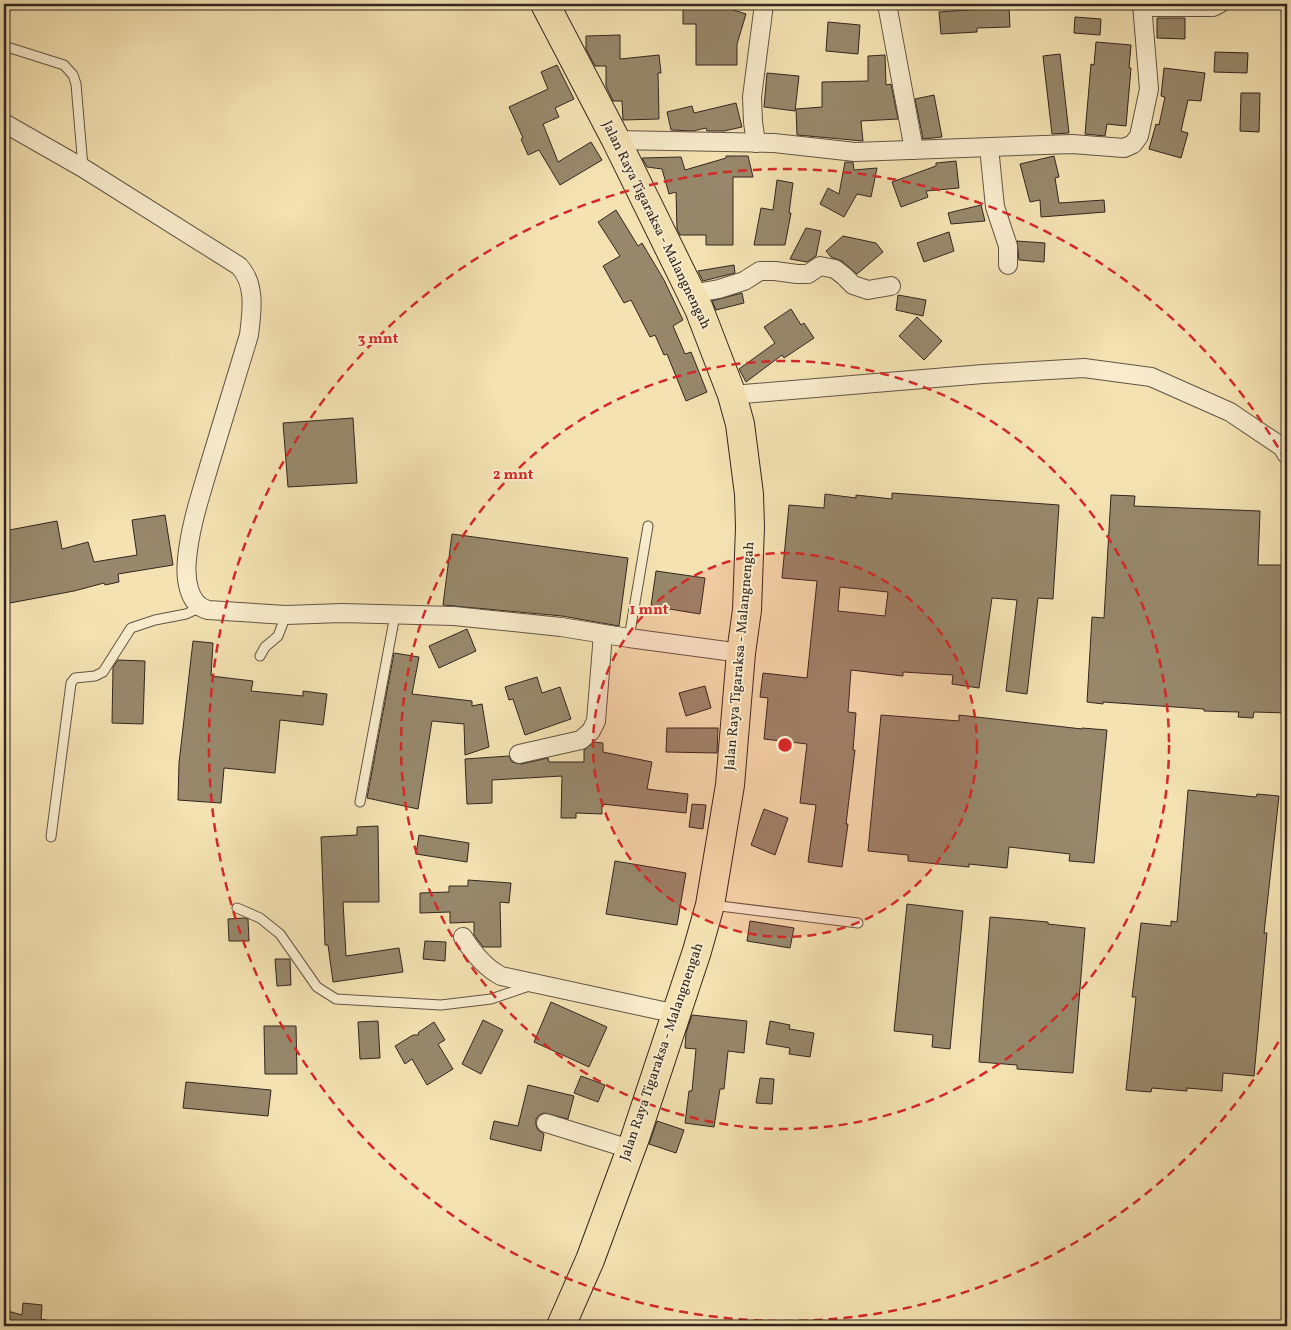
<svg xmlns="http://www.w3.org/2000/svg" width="1291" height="1330" viewBox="0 0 1291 1330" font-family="Vollkorn,serif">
	<rect width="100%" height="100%" fill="#f4e2b2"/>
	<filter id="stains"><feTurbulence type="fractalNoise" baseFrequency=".004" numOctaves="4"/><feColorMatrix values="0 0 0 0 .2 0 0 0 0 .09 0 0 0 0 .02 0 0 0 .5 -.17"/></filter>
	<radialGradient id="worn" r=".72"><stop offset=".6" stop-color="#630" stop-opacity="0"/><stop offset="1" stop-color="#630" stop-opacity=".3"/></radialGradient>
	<g fill="#97886b" stroke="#32261f" fill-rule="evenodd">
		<polygon points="683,4 715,4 746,14 737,44 737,65 696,65 696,24 683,24"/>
		<polygon points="1009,7 1010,27 977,28 977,32 941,34 939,12"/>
		<polygon points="1075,17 1101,19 1100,35 1074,33"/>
		<polygon points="1157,18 1185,18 1185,39 1157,38"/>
		<polygon points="828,22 860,25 858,54 826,51"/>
		<polygon points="620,35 620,59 659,55 661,73 658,73 659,119 623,120 622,101 613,101 606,86 606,66 595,66 586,49 586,36"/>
		<polygon points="1096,42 1131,45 1129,68 1131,68 1126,126 1107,124 1105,136 1085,134 1091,64 1094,65"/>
		<polygon points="1215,52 1248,53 1247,73 1214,72"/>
		<polygon points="1060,54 1069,133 1052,134 1043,56"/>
		<polygon points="885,55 886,85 891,84 898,119 861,121 863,141 797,135 796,109 822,107 822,82 868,81 868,56"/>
		<polygon points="557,65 574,99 555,108 559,117 543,124 558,162 591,142 602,160 560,185 539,150 528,155 521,139 523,138 509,107 548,89 541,72"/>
		<polygon points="1164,68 1205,73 1201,101 1188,100 1181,131 1188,133 1181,158 1149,149 1156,124 1159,125 1165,97 1161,96"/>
		<polygon points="767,73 799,76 795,111 764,107"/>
		<polygon points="1241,93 1260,93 1259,132 1240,131"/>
		<polygon points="934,95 942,137 923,139 915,99"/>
		<polygon points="736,103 742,127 724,131 707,131 706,128 693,131 671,130 667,112 692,106 694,113"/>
		<polygon points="726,156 748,156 753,177 733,177 733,245 706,245 706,235 680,235 677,229 676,192 669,194 662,169 647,167 642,158 681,157 685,170 726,158"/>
		<polygon points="1054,156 1059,177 1055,178 1059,203 1104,200 1105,212 1041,217 1040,200 1030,202 1020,164"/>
		<polygon points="956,161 959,188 926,191 928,197 901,207 892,182 936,166 936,163"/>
		<polygon points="845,162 853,162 854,170 877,168 871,197 857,194 844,217 820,204 828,188 839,194"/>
		<polygon points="777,180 793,183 789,213 791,213 785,245 754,245 761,208 773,210"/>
		<polygon points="981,205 985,221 951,224 948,213"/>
		<polygon points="616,210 638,246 642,243 664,280 683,320 673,326 685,354 691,352 707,392 686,401 667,354 664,355 655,335 650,337 631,300 624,303 603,266 620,256 598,222"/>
		<polygon points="806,228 821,231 816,256 807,262 790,259"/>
		<polygon points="949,232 954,251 924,262 917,243"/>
		<polygon points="843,236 876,243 883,252 857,274 842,261 831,257 826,251"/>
		<polygon points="1017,241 1045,243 1044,262 1019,260"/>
		<polygon points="734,265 735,273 703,281 698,271"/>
		<polygon points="742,293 744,303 716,310 712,301"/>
		<polygon points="898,295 926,300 923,316 896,310"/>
		<polygon points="791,309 801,325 804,323 814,338 784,358 782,355 746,382 739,369 775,343 764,327"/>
		<polygon points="917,317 942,341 924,360 899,336"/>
		<polygon points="353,418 357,483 288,487 283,423"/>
		<path d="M892 493 1059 505 1053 599 1038 598 1027 694 1006 691 1017 600 992 598 979 688 952 684 953 675 903 672V676L851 670 848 712 856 713 853 750H855L846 824H848L842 867 808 862 816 805 800 803 807 744 764 739 768 698 760 697 763 673 807 678 817 581 782 578 789 505 824 508 825 494 856 498V495L892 499ZM840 587 888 592 885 616 838 611Z"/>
		<polygon points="1111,495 1135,496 1134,506 1260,511 1258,565 1287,565 1287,713 1254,712 1253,718 1238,717 1239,712 1204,711 1204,709 1103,702 1103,704 1087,702 1092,617 1104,618"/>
		<polygon points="165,515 173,565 118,574 119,582 105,585 104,583 74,591 10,603 4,569 4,531 57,521 62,549 88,542 94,562 137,555 132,520"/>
		<polygon points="452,534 628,558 619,626 562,616 443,605"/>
		<polygon points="656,571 705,578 700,614 651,606"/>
		<polygon points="467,629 476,651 439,668 429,646"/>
		<polygon points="193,641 213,643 211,676 253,681 251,691 303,696 303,691 327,694 323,725 280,720 275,773 224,768 221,803 178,800 179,763"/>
		<polygon points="394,653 419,657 412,694 472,701 472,706 482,704 489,747 465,755 464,724 432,721 418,809 367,798"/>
		<polygon points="118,660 145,661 143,724 112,723 113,667"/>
		<polygon points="537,677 542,693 560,687 571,719 525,735 513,699 509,700 505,687"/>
		<polygon points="705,686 711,708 686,716 679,693"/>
		<polygon points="881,715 959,721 959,715 1082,729 1082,728 1107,730 1094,863 1069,861 1070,854 1009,847 1007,868 969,864 969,867 908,861 908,855 868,851"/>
		<polygon points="667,728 718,728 717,753 666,752"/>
		<polygon points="594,742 603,743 603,752 652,762 647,789 688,794 686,813 602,804 602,814 576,813 576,818 561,818 562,776 492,780 492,803 467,804 465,759 509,756 512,762 521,764 548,758 549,762 584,762 584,750"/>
		<polygon points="1188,790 1256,797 1257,794 1279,796 1264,933 1267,933 1254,1076 1223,1073 1222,1091 1187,1088 1187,1091 1152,1088 1151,1092 1126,1090 1136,997 1132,997 1141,923 1171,926 1171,921 1177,922"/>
		<polygon points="692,804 706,805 703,829 689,827"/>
		<polygon points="764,809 788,818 775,855 751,845"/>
		<polygon points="378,826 379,902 343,902 346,956 399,948 403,972 333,982 328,945 325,945 321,837 357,835 357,827"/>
		<polygon points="419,835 469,843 467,862 416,854"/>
		<polygon points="615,861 686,873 677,925 606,914"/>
		<polygon points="468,880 511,883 509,903 500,902 501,947 483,947 474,935 474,922 450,923 450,912 420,913 420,893 449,892 449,886 468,886"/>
		<polygon points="907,904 963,911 950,1049 932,1047 933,1035 894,1031"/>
		<polygon points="990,917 1048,922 1048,924 1085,928 1073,1073 1017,1069 1017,1065 979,1062"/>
		<polygon points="244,918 248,919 249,941 229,941 228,919"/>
		<polygon points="750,921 794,928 790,948 747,941"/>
		<polygon points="425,941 446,942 445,961 423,959"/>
		<polygon points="275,959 290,959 291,985 277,986"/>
		<polygon points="551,1002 607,1027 589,1067 534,1042"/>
		<polygon points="692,1015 747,1021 744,1053 728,1051 724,1089 720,1089 714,1127 685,1123 689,1091 692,1091 696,1049 685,1048 686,1033"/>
		<polygon points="483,1020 503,1030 481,1074 462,1064"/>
		<polygon points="378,1021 380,1058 360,1059 358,1022"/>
		<polygon points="770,1021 790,1025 789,1029 814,1033 810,1057 789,1054 790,1048 766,1044"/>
		<polygon points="434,1022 445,1040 438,1044 453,1069 427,1085 412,1059 405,1064 395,1046 413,1035 418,1035 419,1032"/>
		<polygon points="264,1026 296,1026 297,1074 265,1074"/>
		<polygon points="581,1076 605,1085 598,1102 574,1093"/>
		<polygon points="760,1078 774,1079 772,1104 756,1103"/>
		<polygon points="186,1082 271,1090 268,1116 183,1108"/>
		<polygon points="528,1085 574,1096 568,1119 544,1113 539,1115 536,1119 536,1125 538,1130 544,1134 541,1151 490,1139 494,1121 518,1126"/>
		<polygon points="657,1121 684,1130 676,1153 649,1144"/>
		<polygon points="23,1303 42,1305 41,1319 50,1321 49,1326 4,1326 4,1310 22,1315"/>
	</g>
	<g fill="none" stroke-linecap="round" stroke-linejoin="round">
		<g stroke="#625544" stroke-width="11">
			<g id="lane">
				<polyline points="4,46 64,65 73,75 76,84 83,167"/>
				<polyline points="629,638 648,526"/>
				<polyline points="260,656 265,647 278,636 286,615"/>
				<polyline points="360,802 395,615"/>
				<polyline points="51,837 71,683 75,678 95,676 103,672 131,628 155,620 186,614 199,608"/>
				<polyline points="712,905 858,923"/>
				<polyline points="237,908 260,918 280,934 317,987 336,999 441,1005 491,999 529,986"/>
			</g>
		</g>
		<g stroke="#625544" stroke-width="20">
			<g id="street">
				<polyline points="887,4 914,150"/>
				<polyline points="1142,7 1213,7 1219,4"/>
				<path d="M4 123 83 168 239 266C256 284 252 311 249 335 236 377 223 420 210 463 201 494 190 526 187 559 185 578 188 605 208 610L286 615 342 613 454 616 561 627 629 638 741 653"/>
				<polyline points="616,140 774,143 855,152 1072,144 1124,148 1133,144 1139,136 1149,89 1142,4"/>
				<polyline points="756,143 753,122 752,97 764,4"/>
				<polyline points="989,147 995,207 1008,246 1008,265"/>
				<polyline points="691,294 719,289 744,281 760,271 775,271 797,274 808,274 820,266 835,269 844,276 853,285 868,290 891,286"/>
				<polyline points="732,395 983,374 1084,368 1151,377 1230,412 1282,447 1287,455"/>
				<polyline points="519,754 581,740 591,731 596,721 603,634"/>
				<path d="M463 937C473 953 484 967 501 976L677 1014"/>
				<polyline points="546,1123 630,1149"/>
			</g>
		</g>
		<g stroke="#32261f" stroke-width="30">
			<polyline id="primary" points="545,4 616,140 699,309 732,395 740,424 749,494 750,527 747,610 741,653 730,785 710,905 697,951 635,1138 590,1260 561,1326"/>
		</g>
		<use href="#lane" stroke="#f8eccd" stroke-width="9"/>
		<use href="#street" stroke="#f8eccd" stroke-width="18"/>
		<use href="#primary" stroke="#f4e2b2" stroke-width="28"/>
	</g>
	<circle cx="785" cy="745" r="192" fill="#d62828" fill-opacity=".12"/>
	<g fill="none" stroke="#d62828" stroke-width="2.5" stroke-dasharray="9 6">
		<circle cx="785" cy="745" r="192"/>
		<circle cx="785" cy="745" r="384"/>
		<path d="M1286 1029A576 576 0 1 1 1286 461"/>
	</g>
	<g text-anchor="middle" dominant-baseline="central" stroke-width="4" stroke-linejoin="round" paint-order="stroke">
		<g font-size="14" fill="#32261f" stroke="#f8eccd">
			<text transform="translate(656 225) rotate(64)">Jalan Raya Tigaraksa - Malangnengah</text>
			<text transform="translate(740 656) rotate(-85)">Jalan Raya Tigaraksa - Malangnengah</text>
			<text transform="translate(662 1052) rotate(-71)">Jalan Raya Tigaraksa - Malangnengah</text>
		</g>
	</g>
	<circle cx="785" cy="745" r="8" fill="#d62828" stroke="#f8eccd" stroke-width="2.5"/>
	<g font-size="15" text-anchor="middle" font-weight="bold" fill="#d62828" stroke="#f8eccd" stroke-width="4" stroke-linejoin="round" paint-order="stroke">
		<text x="378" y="343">3 mnt</text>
		<text x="513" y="479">2 mnt</text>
		<text x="649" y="614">1 mnt</text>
	</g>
	<rect width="1291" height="1330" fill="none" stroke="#f4e2b2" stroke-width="20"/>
	<rect x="5" y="5" width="1281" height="1320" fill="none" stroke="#32261f" stroke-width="2.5"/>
	<rect x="10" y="10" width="1271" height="1310" fill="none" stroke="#32261f"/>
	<rect width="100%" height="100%" filter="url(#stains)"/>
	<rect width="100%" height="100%" fill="url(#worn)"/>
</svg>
